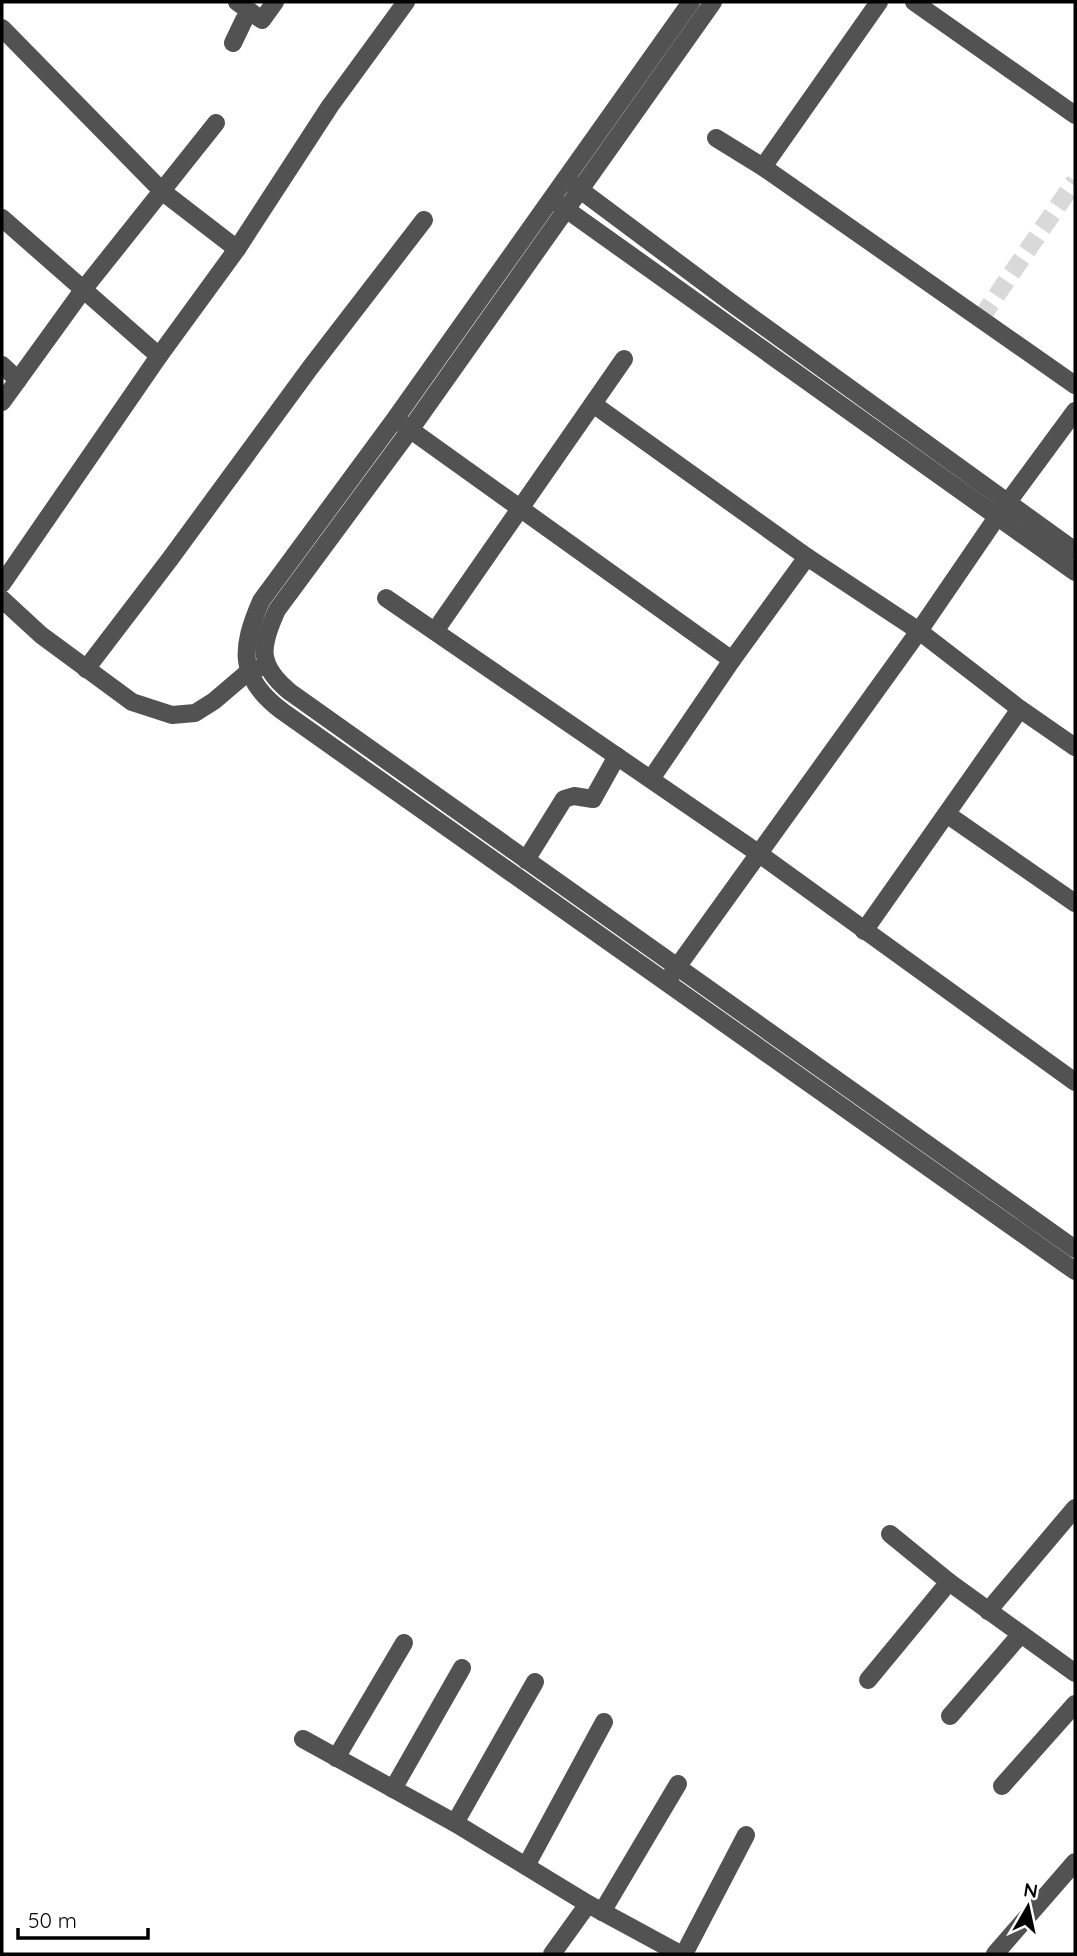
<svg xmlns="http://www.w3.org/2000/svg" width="1077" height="1956" viewBox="0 0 1077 1956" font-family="Quicksand,sans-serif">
	<rect width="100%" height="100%" fill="#fff"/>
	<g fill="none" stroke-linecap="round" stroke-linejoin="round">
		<polyline stroke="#d9d9d9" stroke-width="18" stroke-dasharray="18 9" stroke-linecap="butt" points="981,318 1075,181"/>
		<g stroke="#525252" stroke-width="18">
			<polyline points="237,2 262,20 275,2"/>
			<path d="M691 2 395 419 261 601C240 649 238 678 282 711L1075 1271"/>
			<path d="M713 2 410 430 277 610C260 647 257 665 290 692L1075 1249"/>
			<polyline points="914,2 1075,115"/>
			<polyline points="2,28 163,192 237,249"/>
			<polyline points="233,43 244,20 251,12"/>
			<polyline points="716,138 763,167 1075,385"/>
			<polyline points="763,167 879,2"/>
			<polyline points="571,183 729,301 1075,551"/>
			<polyline points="556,202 1075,572"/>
			<polyline points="2,218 159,356 237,249 330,106 406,2"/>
			<polyline points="2,365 18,380"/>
			<polyline points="2,402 83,290 216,123"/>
			<polyline points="593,404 807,557 919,631 1020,709 1075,747"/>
			<polyline points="401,423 732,660"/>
			<polyline points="2,584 159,356"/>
			<polyline points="386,598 758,853 1075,1082"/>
			<polyline points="2,599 41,635 132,702 172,715 195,713 214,701 248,672 257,669"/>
			<polyline points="435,631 624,359"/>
			<polyline points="86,669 170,559 310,368 424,220"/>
			<polyline points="651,779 732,660 807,557"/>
			<polyline points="948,815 1075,903"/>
			<polyline points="526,860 564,799 574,796 593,799 617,756"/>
			<polyline points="864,931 1020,709"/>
			<polyline points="670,977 919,631 997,517 1075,411"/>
			<polyline points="890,1534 949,1582 1075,1673"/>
			<polyline points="988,1611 1075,1508"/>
			<polyline points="868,1680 949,1582"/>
			<polyline points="950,1716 1021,1634"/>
			<polyline points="303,1739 455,1823 588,1904 680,1954"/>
			<polyline points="336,1758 404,1643"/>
			<polyline points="1002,1786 1075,1704"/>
			<polyline points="393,1789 462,1668"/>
			<polyline points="455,1823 535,1682"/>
			<polyline points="526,1866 604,1722"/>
			<polyline points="602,1912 678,1784"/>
			<polyline points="552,1954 588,1904"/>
			<polyline points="684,1954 746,1835"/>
			<polyline points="995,1954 1075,1862"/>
		</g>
	</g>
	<rect width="1077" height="1956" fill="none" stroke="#000000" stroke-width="7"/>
	<g transform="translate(1028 1907) rotate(9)" stroke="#ffffff" stroke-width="5" paint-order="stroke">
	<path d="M0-5L12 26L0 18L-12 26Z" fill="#000000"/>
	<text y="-10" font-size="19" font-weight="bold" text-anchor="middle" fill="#000000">N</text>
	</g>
	<path d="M18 1928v10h130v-10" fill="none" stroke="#000000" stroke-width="3.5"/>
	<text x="28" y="1928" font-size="21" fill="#000000" stroke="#ffffff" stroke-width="5" paint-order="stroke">50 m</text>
</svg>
